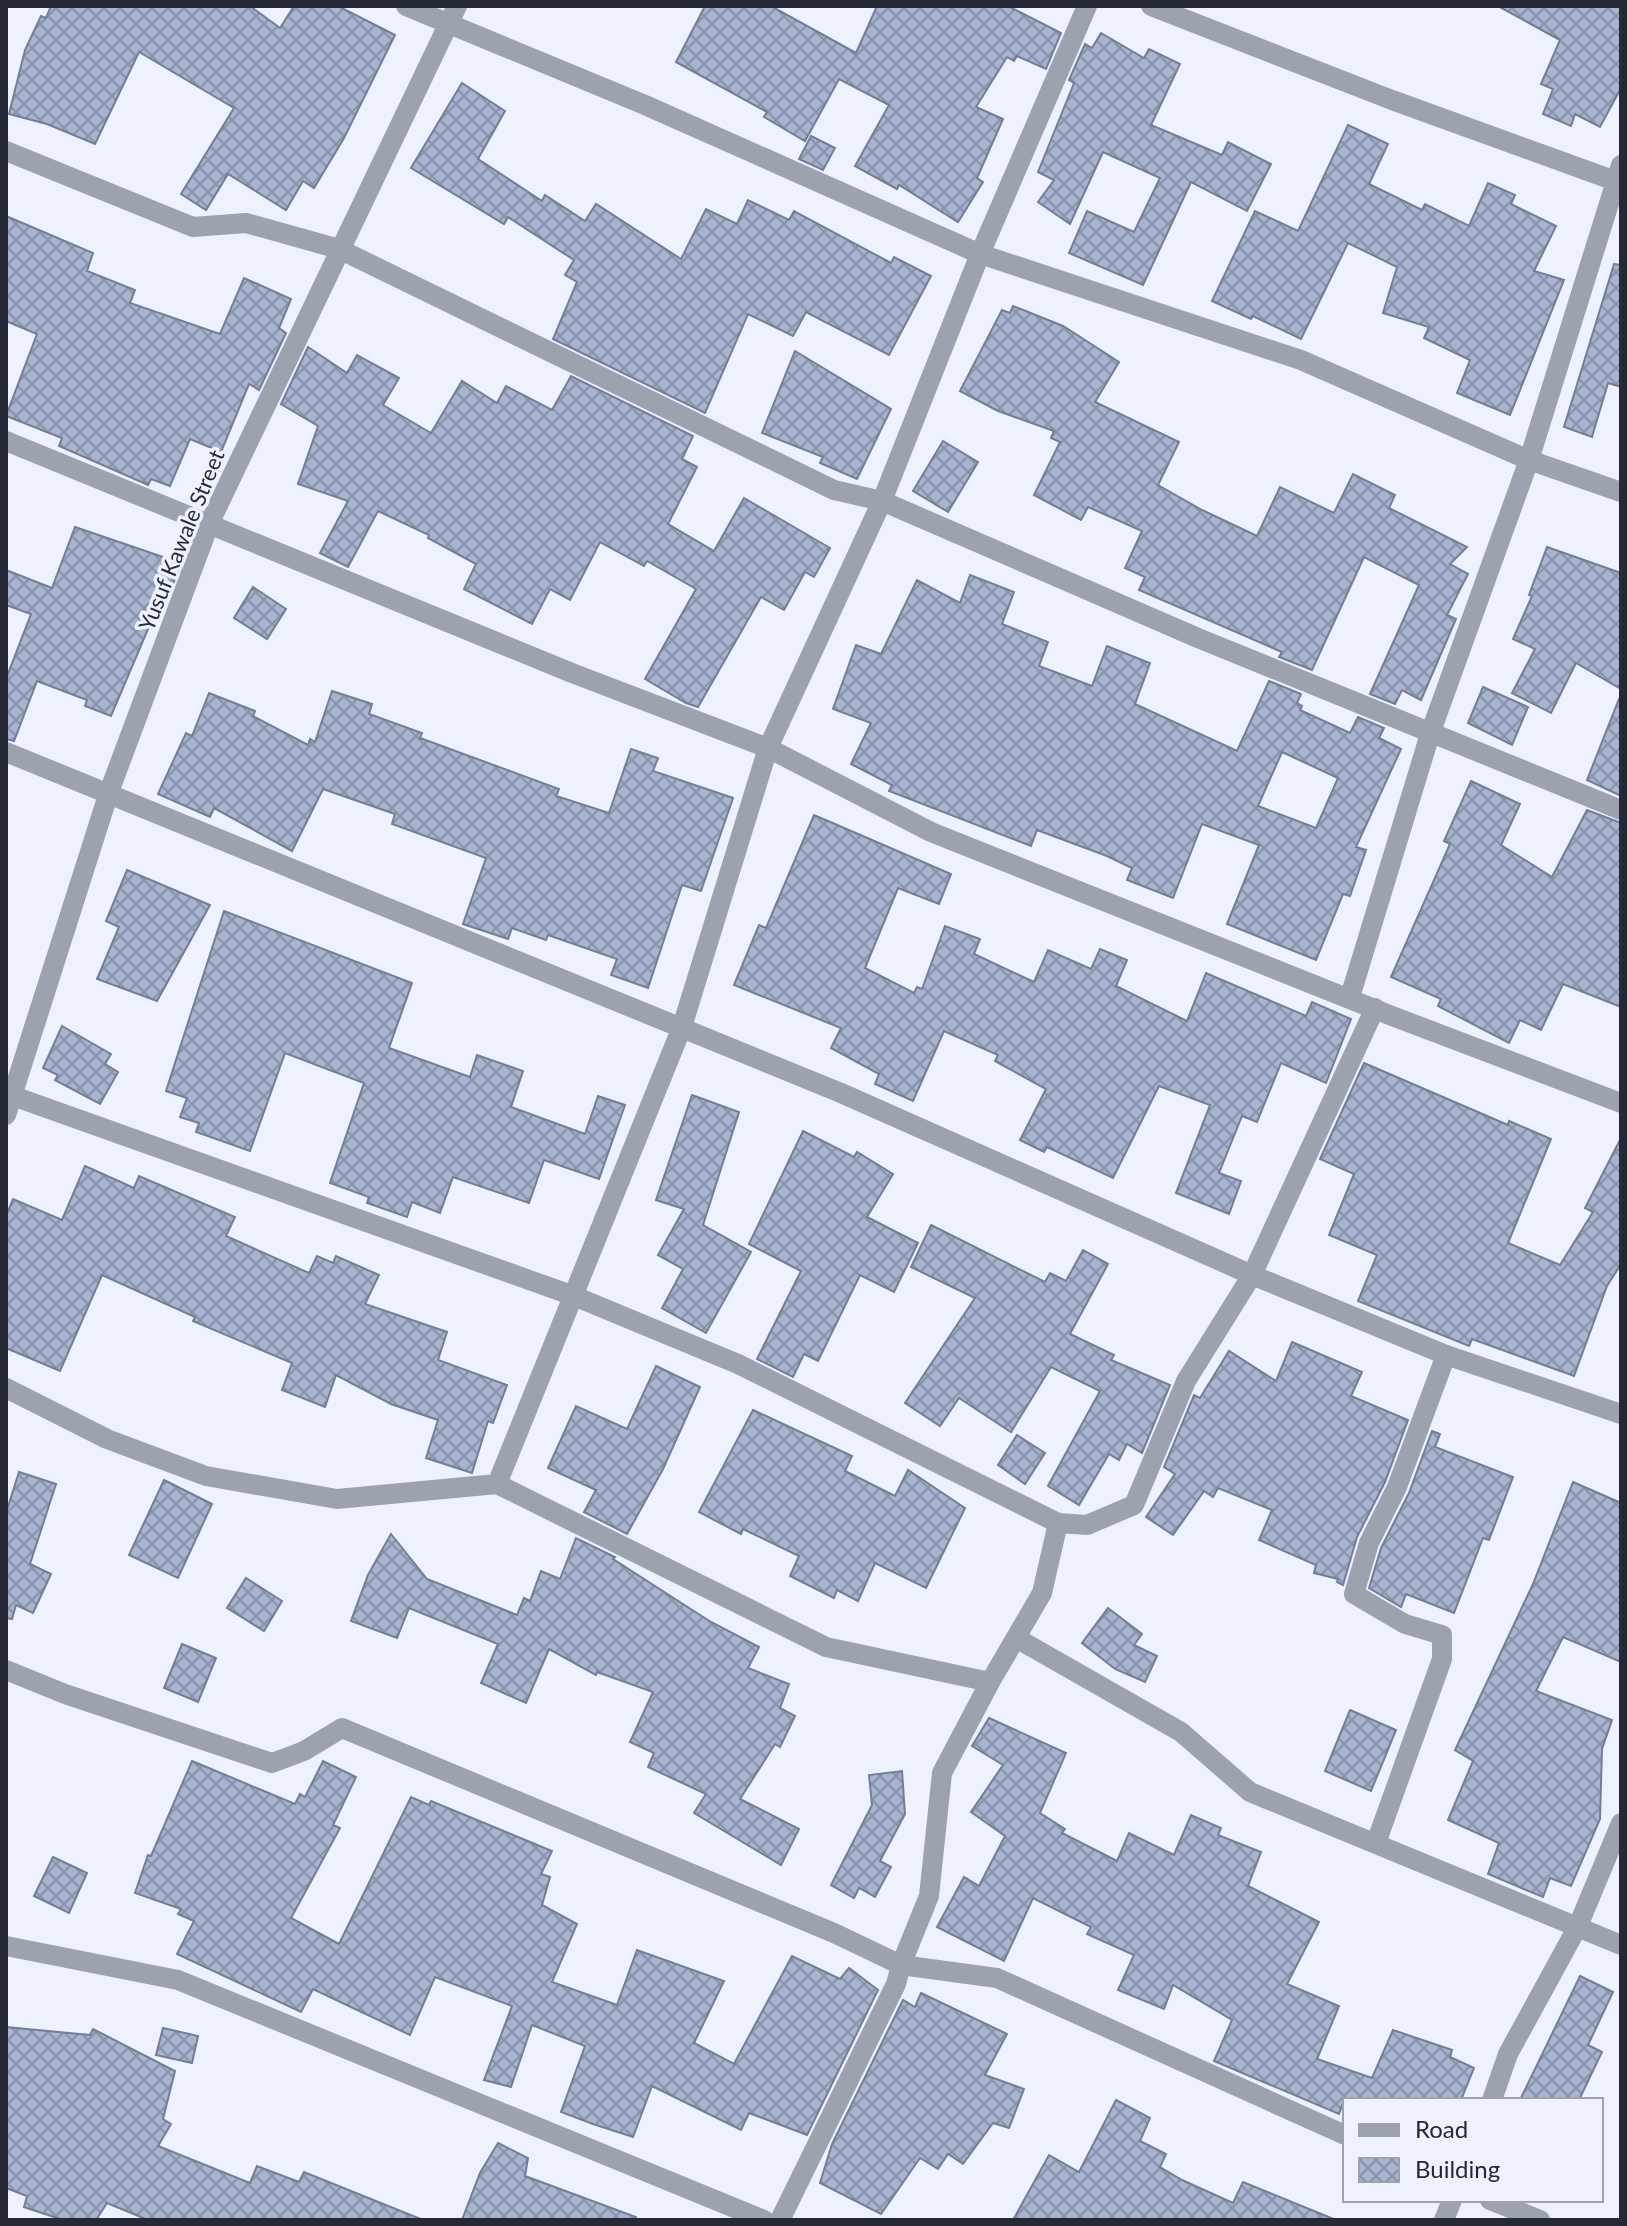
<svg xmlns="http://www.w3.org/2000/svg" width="1627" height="2226" viewBox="0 0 1627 2226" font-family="Lato,sans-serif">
	<defs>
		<pattern id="building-cross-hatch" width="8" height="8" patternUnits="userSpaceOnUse" patternTransform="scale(2)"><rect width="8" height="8" fill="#a8b3d0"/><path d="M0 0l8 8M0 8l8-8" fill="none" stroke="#8992aa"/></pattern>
	</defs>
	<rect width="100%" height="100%" fill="#edf2fe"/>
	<g fill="url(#building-cross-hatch)" stroke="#737d98" stroke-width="2" fill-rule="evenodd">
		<polygon points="51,6 250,6 280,28 294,6 338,6 395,35 344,138 314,188 303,181 286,210 228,174 206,210 181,194 234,108 139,52 95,144 47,124 9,114 25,50 41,16 46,18"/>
		<polygon points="705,6 771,6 856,53 877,6 1008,6 1061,33 1046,69 1017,56 1014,61 1007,57 976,107 1003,119 977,178 983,182 958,222 899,185 897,189 855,166 889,105 839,79 805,141 764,117 767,112 676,62"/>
		<polygon points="1498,6 1621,6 1621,88 1600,127 1575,114 1571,126 1543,114 1553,89 1541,84 1560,40"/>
		<polygon points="1101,33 1144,58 1149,49 1180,64 1151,125 1222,155 1228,142 1271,164 1247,211 1191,182 1143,285 1069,253 1087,211 1134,232 1160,178 1103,152 1070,224 1038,202 1054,180 1038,172 1074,83 1069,80 1085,44 1092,48"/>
		<polygon points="462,83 505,111 478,159 542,201 545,195 585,221 596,204 681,259 706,209 737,224 748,200 789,220 794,211 891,263 894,257 931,276 889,355 806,312 793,336 748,314 705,413 553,339 577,282 565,275 574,260 508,217 504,224 411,168"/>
		<polygon points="1348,125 1388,144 1369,184 1422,210 1425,204 1469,226 1488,183 1515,195 1511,204 1556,226 1534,271 1564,280 1510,415 1457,393 1470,360 1424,338 1429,327 1383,313 1397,267 1348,243 1301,339 1253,316 1251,319 1212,301 1255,211 1298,231"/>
		<polygon points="811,136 835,148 823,170 799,159"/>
		<polygon points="6,216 93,253 87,271 135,290 130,303 220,334 244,278 291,299 279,328 286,333 259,390 249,384 221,452 190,439 170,486 151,479 148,485 59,446 62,438 6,416 37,334 6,321"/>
		<polygon points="1614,264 1621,265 1621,387 1608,383 1592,437 1564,427"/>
		<polygon points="1013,306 1063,326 1119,362 1095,402 1179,442 1158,485 1202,510 1257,536 1280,487 1334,513 1353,474 1395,495 1389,508 1467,547 1450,564 1468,574 1447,615 1456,619 1421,700 1402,690 1395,704 1370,694 1419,585 1364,557 1312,670 1279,657 1282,652 1139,590 1145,577 1125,568 1142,531 1088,507 1081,520 1034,495 1060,442 1051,438 1054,431 998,411 960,391 1002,310 1010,313"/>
		<polygon points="308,347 347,373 357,355 399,378 383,405 431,433 462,381 497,403 506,386 552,410 571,376 693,436 682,459 697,467 668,524 714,551 744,498 830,548 814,577 805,572 784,610 761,597 698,707 686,703 645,679 696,589 647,561 644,566 600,542 570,600 550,589 532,624 464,589 476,564 428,538 429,535 378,511 348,567 320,553 348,501 298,484 318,426 281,404"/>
		<polygon points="795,351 891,409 857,479 820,463 823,457 762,433"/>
		<polygon points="943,441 978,462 948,512 913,491"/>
		<polygon points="75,527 181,563 160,618 154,615 111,716 85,706 87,700 37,681 14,741 6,739 6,679 31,614 6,605 6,570 52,588"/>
		<polygon points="1547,547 1621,573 1621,689 1576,663 1551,713 1512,693 1535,649 1513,639 1532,596 1529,595"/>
		<path d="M970 575 1014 592 1002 624 1048 642 1039 666 1092 686 1107 646 1150 663 1135 704 1237 751 1269 681 1301 694 1297 703 1302 706 1300 710 1350 733 1358 717 1384 728 1379 738 1401 749 1356 847 1366 850 1350 896 1343 894 1316 960 1227 924 1259 845 1202 824 1173 898 1127 880 1132 868 1107 856 1037 830 1031 846 889 791 892 785 851 764 871 723 833 709 856 645 881 654 917 580 960 603ZM1282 752 1338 778 1316 828 1258 806Z"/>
		<polygon points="253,587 286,609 267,639 234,618"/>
		<polygon points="1483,687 1528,707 1512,745 1468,723"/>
		<polygon points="332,691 372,704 369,714 422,733 420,738 559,789 556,796 609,813 631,749 658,758 653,771 733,798 701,891 682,885 648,988 611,975 617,959 548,935 546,940 512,928 508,939 463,924 486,858 392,824 395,814 323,789 292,851 214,808 210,817 158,794 186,733 192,736 209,693 255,711 253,716 308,745 310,739 315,742"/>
		<polygon points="1619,699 1621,699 1621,796 1587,780"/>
		<polygon points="1471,781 1520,804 1501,845 1552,877 1587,810 1621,823 1621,1007 1563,984 1541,1030 1520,1020 1509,1043 1438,1006 1441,999 1391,977 1450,844 1444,841"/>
		<polygon points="814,815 951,874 939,904 898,888 865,968 914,993 917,987 922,989 945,926 980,939 974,954 1034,982 1048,950 1091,969 1100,949 1127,960 1116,986 1187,1021 1206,973 1306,1016 1312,1002 1351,1019 1326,1083 1281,1063 1257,1122 1242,1116 1219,1173 1241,1181 1229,1214 1176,1193 1210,1105 1159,1086 1113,1178 1047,1147 1044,1152 1020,1140 1046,1089 995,1061 998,1055 944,1031 913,1101 875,1084 879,1074 831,1048 841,1028 734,985 759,925 766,928"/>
		<polygon points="127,870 210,905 157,1001 97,979 119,927 106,921"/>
		<polygon points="224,911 412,983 389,1048 470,1077 477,1055 523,1071 511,1107 585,1134 598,1096 625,1105 599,1179 544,1160 529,1203 453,1177 440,1213 412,1202 407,1217 367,1203 369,1197 330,1183 364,1083 285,1053 250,1151 196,1132 199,1123 180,1117 187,1098 166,1091"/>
		<polygon points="62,1026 111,1054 105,1064 118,1072 100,1104 55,1080 58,1075 43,1068"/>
		<polygon points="1364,1063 1508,1125 1509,1121 1551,1139 1508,1243 1560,1265 1593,1212 1585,1208 1621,1138 1621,1264 1607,1286 1574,1376 1472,1339 1469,1346 1358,1301 1377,1255 1329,1235 1354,1174 1320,1159"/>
		<polygon points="692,1095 739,1112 703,1225 751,1252 706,1333 662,1308 683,1269 658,1255 684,1209 656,1200"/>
		<polygon points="803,1131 854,1157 857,1152 893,1174 867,1217 918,1243 894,1292 860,1275 818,1361 804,1354 793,1377 757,1359 801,1271 749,1244"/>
		<polygon points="85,1166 134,1188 139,1176 235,1217 226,1236 309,1273 317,1256 333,1263 336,1256 379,1275 365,1304 447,1332 438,1360 507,1385 493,1423 488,1421 472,1473 426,1458 438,1420 391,1404 336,1375 325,1407 282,1390 292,1363 193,1321 195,1317 102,1275 60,1371 6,1348 6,1216 13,1199 62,1220"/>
		<polygon points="931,1225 1045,1282 1050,1273 1066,1281 1083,1250 1108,1264 1070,1334 1114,1355 1111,1360 1170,1385 1142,1453 1127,1444 1119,1460 1109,1454 1079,1505 1048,1486 1100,1391 1051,1367 1011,1432 959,1398 940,1426 905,1403 975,1298 911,1267"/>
		<polygon points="1292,1342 1362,1372 1351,1396 1408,1420 1385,1482 1357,1537 1343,1585 1337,1582 1338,1579 1314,1573 1316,1565 1259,1540 1272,1510 1218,1488 1213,1497 1204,1491 1173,1535 1146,1517 1175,1474 1164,1467 1194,1395 1200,1398 1229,1351 1276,1381"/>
		<polygon points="656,1366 700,1387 663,1469 627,1534 584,1512 596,1490 548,1468 576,1406 627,1429"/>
		<polygon points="753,1410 852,1456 845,1471 895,1496 908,1470 965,1508 926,1588 875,1563 858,1601 837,1590 834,1598 790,1576 799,1556 743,1529 741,1534 699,1512"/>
		<polygon points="1432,1431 1440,1434 1435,1447 1513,1477 1489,1540 1483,1538 1454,1613 1406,1594 1401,1607 1369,1588 1381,1548 1409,1493"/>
		<polygon points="1017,1435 1045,1453 1025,1484 998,1465"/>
		<polygon points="19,1472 56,1484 30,1564 51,1574 33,1613 16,1605 12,1619 6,1618 6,1513"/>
		<polygon points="164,1480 212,1504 178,1578 129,1555"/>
		<polygon points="1573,1482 1621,1503 1621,1662 1563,1637 1536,1691 1612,1720 1602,1749 1600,1819 1571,1886 1550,1878 1543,1897 1488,1874 1499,1843 1448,1820 1473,1761 1455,1750 1533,1584"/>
		<polygon points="391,1534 427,1579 517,1615 524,1598 530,1601 541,1571 560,1579 576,1538 615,1557 613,1559 711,1622 759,1647 748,1668 789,1684 780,1708 795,1716 780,1747 775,1744 740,1799 799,1829 781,1865 694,1813 706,1794 648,1767 654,1753 630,1742 653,1692 597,1672 596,1675 549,1649 526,1703 481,1683 498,1644 409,1608 397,1638 351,1621 368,1575"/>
		<polygon points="246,1578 282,1601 264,1631 227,1608"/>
		<polygon points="1108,1608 1142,1634 1134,1645 1157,1656 1145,1682 1115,1669 1082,1643"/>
		<polygon points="182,1644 216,1658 198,1702 164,1688"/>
		<polygon points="1350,1710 1396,1730 1371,1791 1325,1771"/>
		<polygon points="989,1718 1066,1753 1040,1813 1065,1829 1062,1833 1117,1861 1129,1833 1174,1855 1191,1815 1221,1828 1218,1835 1261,1852 1248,1886 1319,1922 1287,1984 1339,2006 1317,2059 1372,2078 1393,2030 1452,2050 1450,2057 1474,2068 1461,2100 1344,2100 1339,2114 1214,2061 1232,2020 1173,1985 1164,2009 1118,1990 1134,1955 1087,1934 1091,1927 1033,1898 1004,1961 937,1927 964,1877 979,1886 1005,1836 971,1812 1003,1765 972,1746"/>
		<polygon points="192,1761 295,1804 300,1794 305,1797 323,1761 356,1777 333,1825 340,1828 291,1918 339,1944 411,1797 429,1805 431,1801 552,1851 541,1874 550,1877 542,1905 577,1924 552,1982 617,2005 637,1950 724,1981 694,2043 734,2064 792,1956 840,1979 849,1968 878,1990 807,2135 749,2113 741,2130 652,2086 633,2137 593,2124 561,2112 585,2046 532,2025 511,2087 484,2080 512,2006 435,1977 410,2035 313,1989 301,2012 177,1954 194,1921 178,1914 181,1909 135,1893 148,1855 151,1856"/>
		<polygon points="902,1771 905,1814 880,1861 891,1867 875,1897 859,1888 854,1898 831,1885 872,1805 869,1775"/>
		<polygon points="53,1857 87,1873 69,1913 34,1896"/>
		<polygon points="1580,1976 1613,1992 1588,2045 1602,2052 1579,2100 1520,2100"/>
		<polygon points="921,1993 1007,2034 985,2075 1024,2089 1009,2128 993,2123 963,2164 948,2154 938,2169 920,2158 881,2214 820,2183 832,2144 903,2000 915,2007"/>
		<polygon points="6,2027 90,2035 93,2029 175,2071 163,2119 171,2124 158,2146 250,2183 257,2166 299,2182 304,2172 423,2220 148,2220 107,2203 96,2220 63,2220 24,2207 27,2196 6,2188"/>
		<polygon points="163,2028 198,2036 192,2063 156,2055"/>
		<polygon points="1116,2100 1150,2118 1140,2141 1166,2154 1160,2167 1182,2180 1233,2203 1243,2182 1336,2220 1013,2220 1049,2155 1079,2172"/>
		<polygon points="498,2143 528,2158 525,2176 636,2217 635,2220 462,2220 480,2173"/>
	</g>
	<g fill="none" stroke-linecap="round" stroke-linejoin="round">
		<g stroke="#9da2af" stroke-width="20">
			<polyline points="406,6 645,105 980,254 1301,360 1529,460 1621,492"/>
			<polyline points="1151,6 1392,100 1621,183"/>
			<polyline points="6,151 193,227 246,223 339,249 834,490 882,501 1198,638 1621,810"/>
			<polyline points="6,441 572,673 768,748 931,832 1392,1016 1621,1103"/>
			<polyline points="6,752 841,1093 1252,1275 1446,1355 1621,1414"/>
			<polyline points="1350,997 1430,734 1529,460 1621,165"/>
			<polyline points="13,1096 574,1296 738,1364 1058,1523 1087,1525 1134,1505 1186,1381 1252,1275 1375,1008"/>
			<polyline points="6,1115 109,792 210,522 457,6"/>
			<polyline points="6,1388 107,1439 206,1476 337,1499 497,1484 682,1027 768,748 882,501 980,254 1087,6"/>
			<polyline points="497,1484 826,1647 990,1682"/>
			<polyline points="1058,1523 1042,1593 990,1682 942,1773 929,1896 901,1965 997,1978 1345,2135"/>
			<polyline points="1016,1638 1181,1732 1250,1792 1621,1945"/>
			<polyline points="6,1670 65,1694 272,1763 304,1751 342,1728 834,1933 901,1965 896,1984 780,2220"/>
			<polyline points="1376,1843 1442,1659 1442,1635 1405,1624 1354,1594 1369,1543 1397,1487 1446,1355"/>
			<polyline points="6,1946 178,1980 764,2220"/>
			<polyline points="1492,2100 1508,2054 1578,1926 1621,1823"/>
			<polyline points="1490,2200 1540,2220"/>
			<polyline points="1444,2220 1452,2200"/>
		</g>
	</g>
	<g text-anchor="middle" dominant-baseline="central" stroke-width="7" stroke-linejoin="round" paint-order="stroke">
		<g font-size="22" fill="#252935" stroke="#edf2fe">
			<text transform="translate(181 540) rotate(-68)">Yusuf Kawale Street</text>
		</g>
	</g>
	<rect width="1627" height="2226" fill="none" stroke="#252935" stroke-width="16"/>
	<rect x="1343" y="2098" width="260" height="104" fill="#edf2fe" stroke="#9da2ae" stroke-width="2"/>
	<rect x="1359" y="2124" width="40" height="12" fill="#9da2af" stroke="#9da2ae" stroke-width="2"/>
	<text x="1415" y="2138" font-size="24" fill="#252935">Road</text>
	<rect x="1359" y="2158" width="40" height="24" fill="url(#building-cross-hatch)" stroke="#9da2ae" stroke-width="2"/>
	<text x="1415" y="2178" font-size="24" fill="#252935">Building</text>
</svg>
